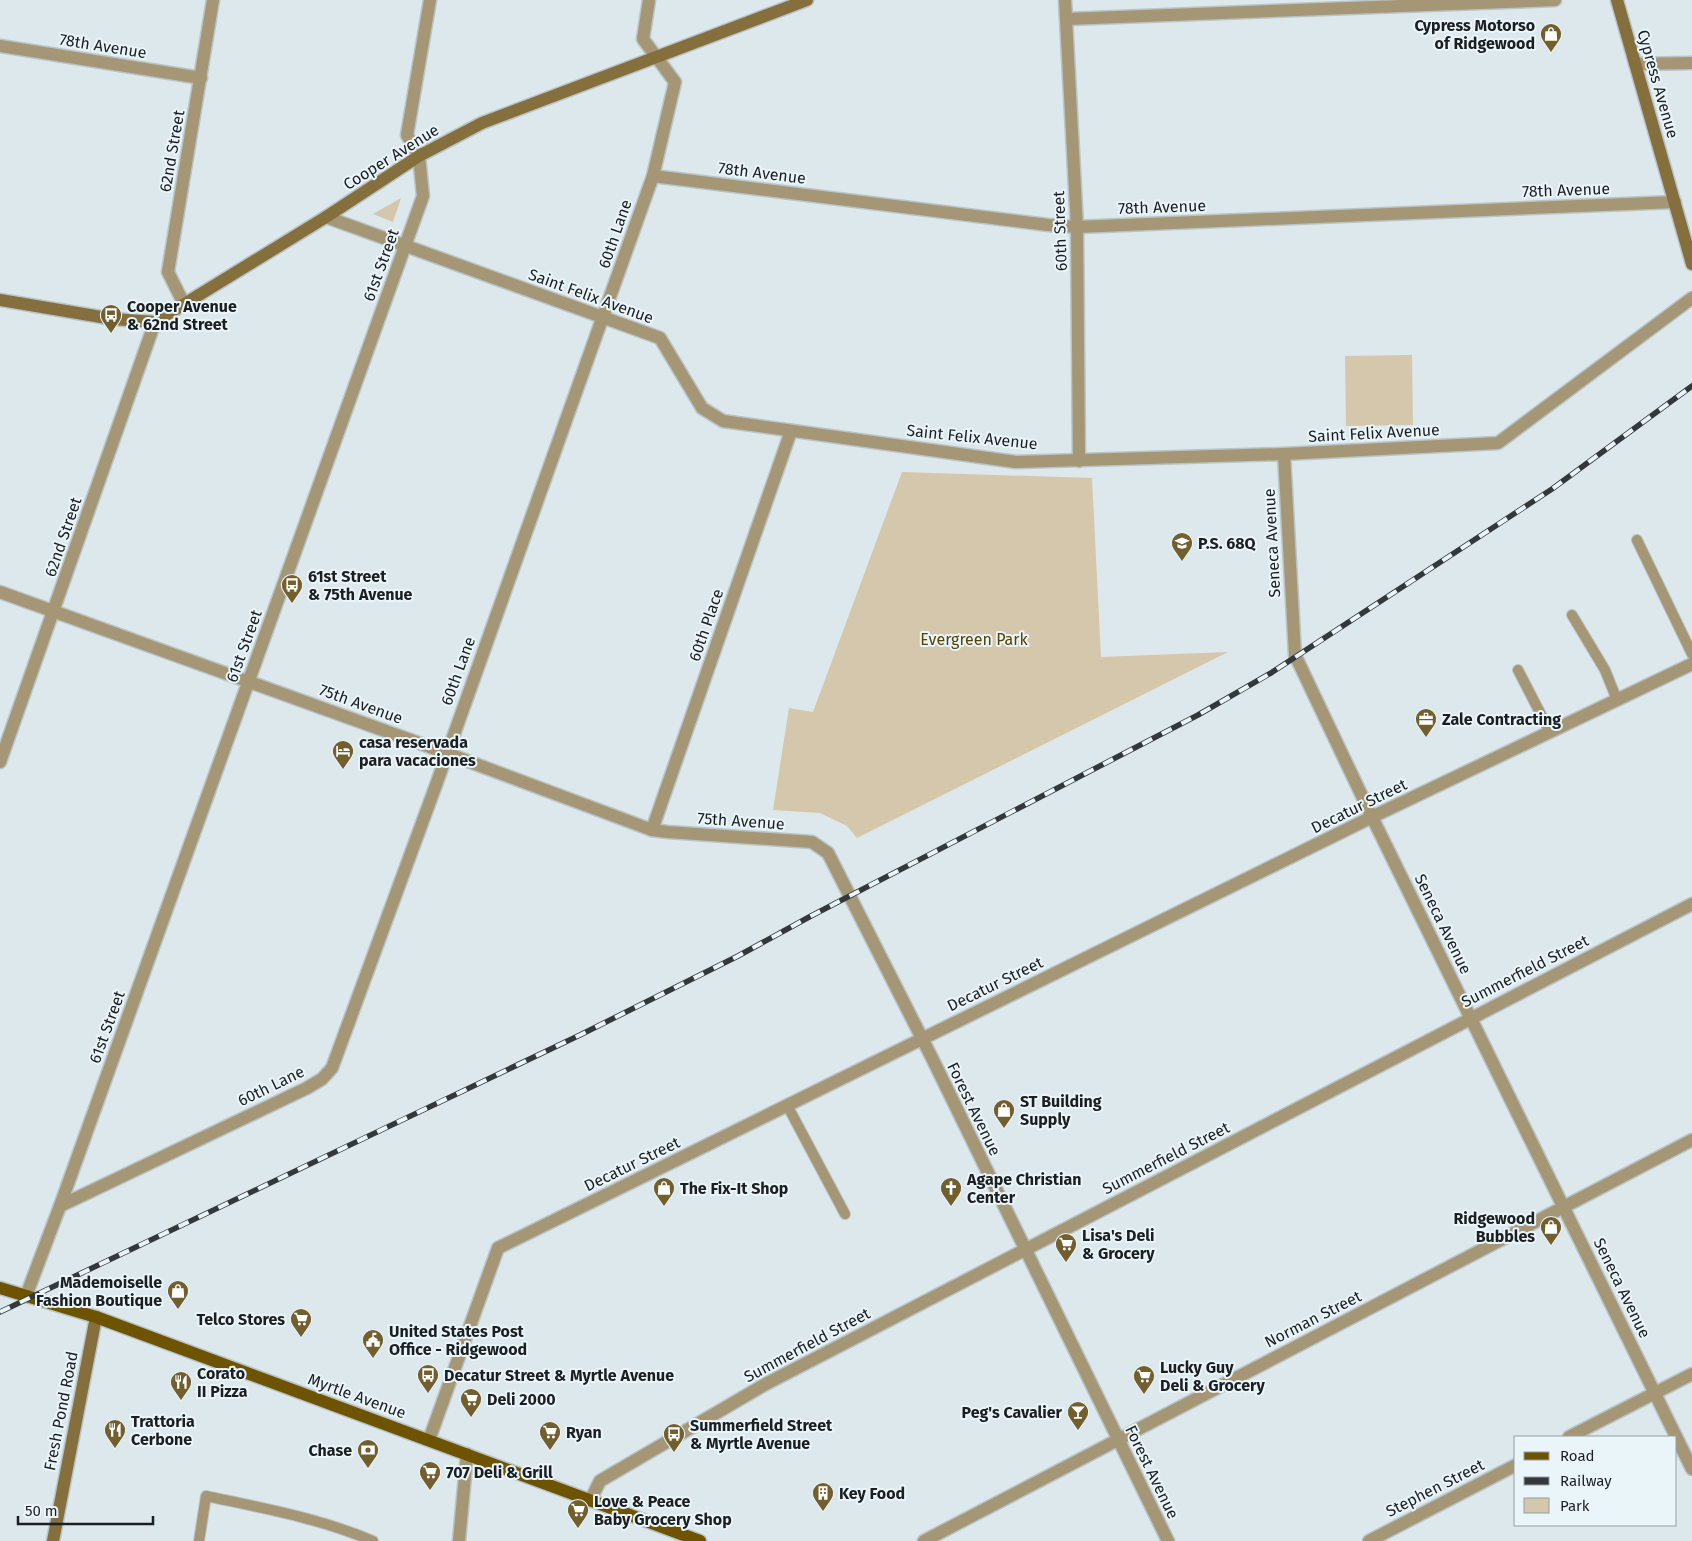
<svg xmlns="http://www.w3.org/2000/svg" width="1692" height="1541" viewBox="0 0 1692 1541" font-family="'Fira Sans',sans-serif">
	<rect width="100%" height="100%" fill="#dce8ec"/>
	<g fill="#d4c7ab">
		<polygon points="401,198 393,222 373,214"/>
		<polygon points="1412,355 1413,425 1346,426 1345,356"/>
		<polygon points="902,472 1092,478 1101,657 1228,652 857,838 847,826 820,813 773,810 789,708 813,712"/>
	</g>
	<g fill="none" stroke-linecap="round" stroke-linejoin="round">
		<g stroke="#b9c4c7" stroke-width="12">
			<g id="lane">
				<polyline points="1637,540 1692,654"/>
				<polyline points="1572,615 1605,670 1617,700"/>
				<polyline points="1518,670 1550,732"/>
				<polyline points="787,1105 845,1214"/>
				<path d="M199 1541 206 1496C262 1508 319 1518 373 1541"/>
			</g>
		</g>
		<g stroke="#b9c4c7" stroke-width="15">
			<g id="street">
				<polyline points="1065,0 1077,227 1079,461"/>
				<polyline points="1067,19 1555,0"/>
				<polyline points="0,46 201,78"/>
				<polyline points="1635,64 1692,63"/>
				<polyline points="653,176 1048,225 1077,227 1675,202"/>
				<polyline points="326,217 660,338 702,408 723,421 1016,462 1284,454 1498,443 1692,298"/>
				<polyline points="184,304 168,272 213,0"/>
				<polyline points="1284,454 1295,655 1372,817 1692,1469"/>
				<polyline points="0,592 430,747 652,830 668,832 812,842 828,853 932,1058 1168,1541"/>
				<polyline points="0,762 155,322"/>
				<polyline points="652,830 791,431"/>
				<polyline points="60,1206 307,1088 322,1079 332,1068 436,785 653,176 675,82 643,39 649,0"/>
				<polyline points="26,1296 60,1206 423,196 419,156 407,135 430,0"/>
				<polyline points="1569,1437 1692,1374"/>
				<polyline points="429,1440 498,1248 1372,817 1692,664"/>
				<polyline points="590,1501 600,1481 764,1385 1692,904"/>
				<polyline points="459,1541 467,1454"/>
				<polyline points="924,1541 1692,1140"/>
				<polyline points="1369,1541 1516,1465"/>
			</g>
		</g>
		<g stroke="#b9c4c7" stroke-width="15">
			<g id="secondary">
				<polyline points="1617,0 1692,264"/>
				<polyline points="0,300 113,319 155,322 326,217 419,156 482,123 807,0"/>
				<polyline points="53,1541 96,1317"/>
			</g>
		</g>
		<g stroke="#b9c4c7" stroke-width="15">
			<polyline id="primary" points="0,1288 96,1317 700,1541"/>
		</g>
		<use href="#lane" stroke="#a59675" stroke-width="10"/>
		<use href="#street" stroke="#a59675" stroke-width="12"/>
		<use href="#secondary" stroke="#856f3c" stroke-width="12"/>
		<use href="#primary" stroke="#6e5301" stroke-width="12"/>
		<g stroke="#33383b" stroke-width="5.5">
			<polyline id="rail" points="0,1312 580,1035 738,956 811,916 1198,715 1271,673 1552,489 1692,386"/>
		</g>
		<use href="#rail" stroke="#e9f5f9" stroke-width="4" stroke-dasharray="11" stroke-linecap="butt"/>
	</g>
	<defs>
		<g id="shop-pin" transform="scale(1.125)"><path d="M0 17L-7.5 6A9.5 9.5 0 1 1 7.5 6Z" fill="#735e2e" stroke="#e9f5f9"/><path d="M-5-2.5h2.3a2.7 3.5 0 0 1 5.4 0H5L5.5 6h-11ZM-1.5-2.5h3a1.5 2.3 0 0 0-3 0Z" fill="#fff"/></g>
		<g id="bus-pin" transform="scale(1.125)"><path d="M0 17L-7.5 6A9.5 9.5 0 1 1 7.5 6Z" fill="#735e2e" stroke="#e9f5f9"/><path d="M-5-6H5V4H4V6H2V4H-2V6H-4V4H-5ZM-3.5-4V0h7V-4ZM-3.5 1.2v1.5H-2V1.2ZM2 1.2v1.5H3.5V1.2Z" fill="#fff"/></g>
		<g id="school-pin" transform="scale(1.125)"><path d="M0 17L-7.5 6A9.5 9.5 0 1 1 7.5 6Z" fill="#735e2e" stroke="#e9f5f9"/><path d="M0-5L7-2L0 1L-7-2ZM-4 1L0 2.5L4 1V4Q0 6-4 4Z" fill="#fff"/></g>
		<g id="office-pin" transform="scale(1.125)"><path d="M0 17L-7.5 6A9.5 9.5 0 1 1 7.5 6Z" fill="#735e2e" stroke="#e9f5f9"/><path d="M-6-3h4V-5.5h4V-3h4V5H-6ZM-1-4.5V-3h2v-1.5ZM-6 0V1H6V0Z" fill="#fff"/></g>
		<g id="hotel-pin" transform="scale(1.125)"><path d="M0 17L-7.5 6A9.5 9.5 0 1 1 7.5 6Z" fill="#735e2e" stroke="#e9f5f9"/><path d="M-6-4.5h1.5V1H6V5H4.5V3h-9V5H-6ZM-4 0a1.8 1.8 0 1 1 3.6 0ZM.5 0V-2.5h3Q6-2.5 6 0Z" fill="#fff"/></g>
		<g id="church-pin" transform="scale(1.125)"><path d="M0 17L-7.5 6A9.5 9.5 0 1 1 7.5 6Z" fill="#735e2e" stroke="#e9f5f9"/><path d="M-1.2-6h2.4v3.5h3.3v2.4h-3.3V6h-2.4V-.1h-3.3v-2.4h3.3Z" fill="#fff"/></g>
		<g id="supermarket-pin" transform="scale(1.125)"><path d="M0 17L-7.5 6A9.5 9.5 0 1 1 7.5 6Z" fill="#735e2e" stroke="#e9f5f9"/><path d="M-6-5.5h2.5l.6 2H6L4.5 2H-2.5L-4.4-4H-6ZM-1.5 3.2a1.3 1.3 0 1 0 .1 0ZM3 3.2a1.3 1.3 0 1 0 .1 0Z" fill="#fff"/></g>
		<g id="civic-pin" transform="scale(1.125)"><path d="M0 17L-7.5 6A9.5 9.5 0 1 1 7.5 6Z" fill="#735e2e" stroke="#e9f5f9"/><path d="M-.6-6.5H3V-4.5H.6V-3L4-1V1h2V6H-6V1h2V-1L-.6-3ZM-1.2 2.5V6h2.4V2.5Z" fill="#fff"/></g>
		<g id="restaurant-pin" transform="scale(1.125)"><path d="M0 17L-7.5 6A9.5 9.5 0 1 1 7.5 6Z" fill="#735e2e" stroke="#e9f5f9"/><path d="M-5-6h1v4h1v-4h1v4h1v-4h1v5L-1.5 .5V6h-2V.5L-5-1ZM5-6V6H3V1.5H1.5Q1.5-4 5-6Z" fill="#fff"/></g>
		<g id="bar-pin" transform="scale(1.125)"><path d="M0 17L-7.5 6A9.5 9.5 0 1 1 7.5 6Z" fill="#735e2e" stroke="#e9f5f9"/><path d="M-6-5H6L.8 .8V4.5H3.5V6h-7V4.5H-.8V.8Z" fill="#fff"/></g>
		<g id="bank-pin" transform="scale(1.125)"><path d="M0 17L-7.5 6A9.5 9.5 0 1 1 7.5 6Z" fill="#735e2e" stroke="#e9f5f9"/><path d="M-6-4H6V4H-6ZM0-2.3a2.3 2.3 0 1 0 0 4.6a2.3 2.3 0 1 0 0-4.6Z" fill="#fff"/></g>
		<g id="building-pin" transform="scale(1.125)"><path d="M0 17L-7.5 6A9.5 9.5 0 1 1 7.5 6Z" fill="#735e2e" stroke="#e9f5f9"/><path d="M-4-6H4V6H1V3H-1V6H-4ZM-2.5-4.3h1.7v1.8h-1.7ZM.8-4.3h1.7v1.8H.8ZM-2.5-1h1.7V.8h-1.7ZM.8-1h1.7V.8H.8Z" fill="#fff"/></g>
	</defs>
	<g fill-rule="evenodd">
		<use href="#shop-pin" x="1551" y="34"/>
		<use href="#bus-pin" x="111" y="315"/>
		<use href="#school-pin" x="1182" y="543"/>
		<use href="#bus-pin" x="292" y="585"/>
		<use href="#office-pin" x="1426" y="719"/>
		<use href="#hotel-pin" x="343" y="751"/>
		<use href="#shop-pin" x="1004" y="1110"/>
		<use href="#shop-pin" x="664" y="1188"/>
		<use href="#church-pin" x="951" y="1188"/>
		<use href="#shop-pin" x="1551" y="1227"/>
		<use href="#supermarket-pin" x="1066" y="1244"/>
		<use href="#shop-pin" x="178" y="1291"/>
		<use href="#supermarket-pin" x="301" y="1319"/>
		<use href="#civic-pin" x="373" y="1340"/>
		<use href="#bus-pin" x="428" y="1375"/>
		<use href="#supermarket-pin" x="1144" y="1376"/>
		<use href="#restaurant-pin" x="181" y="1382"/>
		<use href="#supermarket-pin" x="471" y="1399"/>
		<use href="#bar-pin" x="1078" y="1412"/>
		<use href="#restaurant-pin" x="115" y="1430"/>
		<use href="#supermarket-pin" x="550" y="1432"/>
		<use href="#bus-pin" x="674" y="1434"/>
		<use href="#bank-pin" x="368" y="1450"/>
		<use href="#supermarket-pin" x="430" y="1472"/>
		<use href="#building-pin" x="823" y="1493"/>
		<use href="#supermarket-pin" x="578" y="1510"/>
	</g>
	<g text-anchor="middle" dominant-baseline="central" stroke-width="4" stroke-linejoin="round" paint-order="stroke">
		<g font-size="16" font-weight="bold" fill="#1b1f21" stroke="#e9f5f9" text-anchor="start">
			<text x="1535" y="25" text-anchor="end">Cypress Motorso<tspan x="1535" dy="18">of Ridgewood</tspan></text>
			<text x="127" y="306">Cooper Avenue<tspan x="127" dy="18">&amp; 62nd Street</tspan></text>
			<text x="1198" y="543">P.S. 68Q</text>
			<text x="308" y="576">61st Street<tspan x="308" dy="18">&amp; 75th Avenue</tspan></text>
			<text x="1442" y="719">Zale Contracting</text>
			<text x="359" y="742">casa reservada<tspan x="359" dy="18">para vacaciones</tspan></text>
			<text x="1020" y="1101">ST Building<tspan x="1020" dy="18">Supply</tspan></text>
			<text x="967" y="1179">Agape Christian<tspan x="967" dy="18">Center</tspan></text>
			<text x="680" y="1188">The Fix-It Shop</text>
			<text x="1535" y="1218" text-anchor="end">Ridgewood<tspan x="1535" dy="18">Bubbles</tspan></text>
			<text x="1082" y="1235">Lisa's Deli<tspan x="1082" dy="18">&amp; Grocery</tspan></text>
			<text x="162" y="1282" text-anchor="end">Mademoiselle<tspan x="162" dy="18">Fashion Boutique</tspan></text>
			<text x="285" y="1319" text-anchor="end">Telco Stores</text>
			<text x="389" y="1331">United States Post<tspan x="389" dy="18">Office - Ridgewood</tspan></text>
			<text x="1160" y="1367">Lucky Guy<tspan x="1160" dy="18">Deli &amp; Grocery</tspan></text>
			<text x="197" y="1373">Corato<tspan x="197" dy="18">II Pizza</tspan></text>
			<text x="444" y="1375">Decatur Street &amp; Myrtle Avenue</text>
			<text x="487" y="1399">Deli 2000</text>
			<text x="1062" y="1412" text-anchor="end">Peg's Cavalier</text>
			<text x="131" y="1421">Trattoria<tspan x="131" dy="18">Cerbone</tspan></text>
			<text x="690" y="1425">Summerfield Street<tspan x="690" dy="18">&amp; Myrtle Avenue</tspan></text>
			<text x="566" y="1432">Ryan</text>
			<text x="352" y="1450" text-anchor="end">Chase</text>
			<text x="446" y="1472">707 Deli &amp; Grill</text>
			<text x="839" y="1493">Key Food</text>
			<text x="594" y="1501">Love &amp; Peace<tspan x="594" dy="18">Baby Grocery Shop</tspan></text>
		</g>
		<g font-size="16" fill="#1b1f21" stroke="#e9f5f9">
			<text transform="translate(103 46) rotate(9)">78th Avenue</text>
			<text transform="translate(1658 84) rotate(74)">Cypress Avenue</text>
			<text transform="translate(172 151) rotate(-80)">62nd Street</text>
			<text transform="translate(391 157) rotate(-32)">Cooper Avenue</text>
			<text transform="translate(762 173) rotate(7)">78th Avenue</text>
			<text transform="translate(1566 190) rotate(-2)">78th Avenue</text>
			<text transform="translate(1162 207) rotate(-2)">78th Avenue</text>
			<text transform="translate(1060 231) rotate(-92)">60th Street</text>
			<text transform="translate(615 234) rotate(-71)">60th Lane</text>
			<text transform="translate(381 265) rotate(-70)">61st Street</text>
			<text transform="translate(591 296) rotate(20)">Saint Felix Avenue</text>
			<text transform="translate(1374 433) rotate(-3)">Saint Felix Avenue</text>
			<text transform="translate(972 437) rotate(6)">Saint Felix Avenue</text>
			<text transform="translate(63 537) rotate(-71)">62nd Street</text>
			<text transform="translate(1272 543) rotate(-93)">Seneca Avenue</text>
			<text transform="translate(706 625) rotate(-71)">60th Place</text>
			<text transform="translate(244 646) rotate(-70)">61st Street</text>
			<text transform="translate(458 671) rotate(-70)">60th Lane</text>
			<text transform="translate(361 704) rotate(20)">75th Avenue</text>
			<text transform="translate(1359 806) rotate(-26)">Decatur Street</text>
			<text transform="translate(741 821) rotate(4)">75th Avenue</text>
			<text transform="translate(1443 924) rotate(64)">Seneca Avenue</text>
			<text transform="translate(1525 971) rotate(-27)">Summerfield Street</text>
			<text transform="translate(995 984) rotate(-26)">Decatur Street</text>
			<text transform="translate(107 1027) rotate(-70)">61st Street</text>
			<text transform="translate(271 1086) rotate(-26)">60th Lane</text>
			<text transform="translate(974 1109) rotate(64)">Forest Avenue</text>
			<text transform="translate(1166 1158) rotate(-27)">Summerfield Street</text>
			<text transform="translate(632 1164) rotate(-26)">Decatur Street</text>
			<text transform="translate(1622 1288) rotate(64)">Seneca Avenue</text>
			<text transform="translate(1313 1319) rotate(-27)">Norman Street</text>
			<text transform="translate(807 1345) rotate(-28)">Summerfield Street</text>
			<text transform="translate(357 1396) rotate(20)">Myrtle Avenue</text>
			<text transform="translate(61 1411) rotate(-79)">Fresh Pond Road</text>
			<text transform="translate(1152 1472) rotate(64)">Forest Avenue</text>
			<text transform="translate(1435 1488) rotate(-27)">Stephen Street</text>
		</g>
		<g font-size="16" fill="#574100" stroke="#e9f5f9">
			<text x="974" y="639">Evergreen Park</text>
		</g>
	</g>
	<rect x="1514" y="1436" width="162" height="90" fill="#e9f5f9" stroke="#979fa3"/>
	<rect x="1524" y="1452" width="25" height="8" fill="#6e5301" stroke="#979fa3"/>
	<text x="1560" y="1461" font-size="15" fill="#1b1f21">Road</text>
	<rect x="1524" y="1477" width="25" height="8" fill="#33383b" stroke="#979fa3"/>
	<text x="1560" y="1486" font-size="15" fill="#1b1f21">Railway</text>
	<rect x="1524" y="1498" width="25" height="15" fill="#d4c7ab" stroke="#979fa3"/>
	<text x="1560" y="1511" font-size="15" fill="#1b1f21">Park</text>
	<path d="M18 1516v8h135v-8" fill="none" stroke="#1b1f21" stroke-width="2.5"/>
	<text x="25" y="1516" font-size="15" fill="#1b1f21" stroke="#e9f5f9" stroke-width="4" paint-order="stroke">50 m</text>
</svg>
